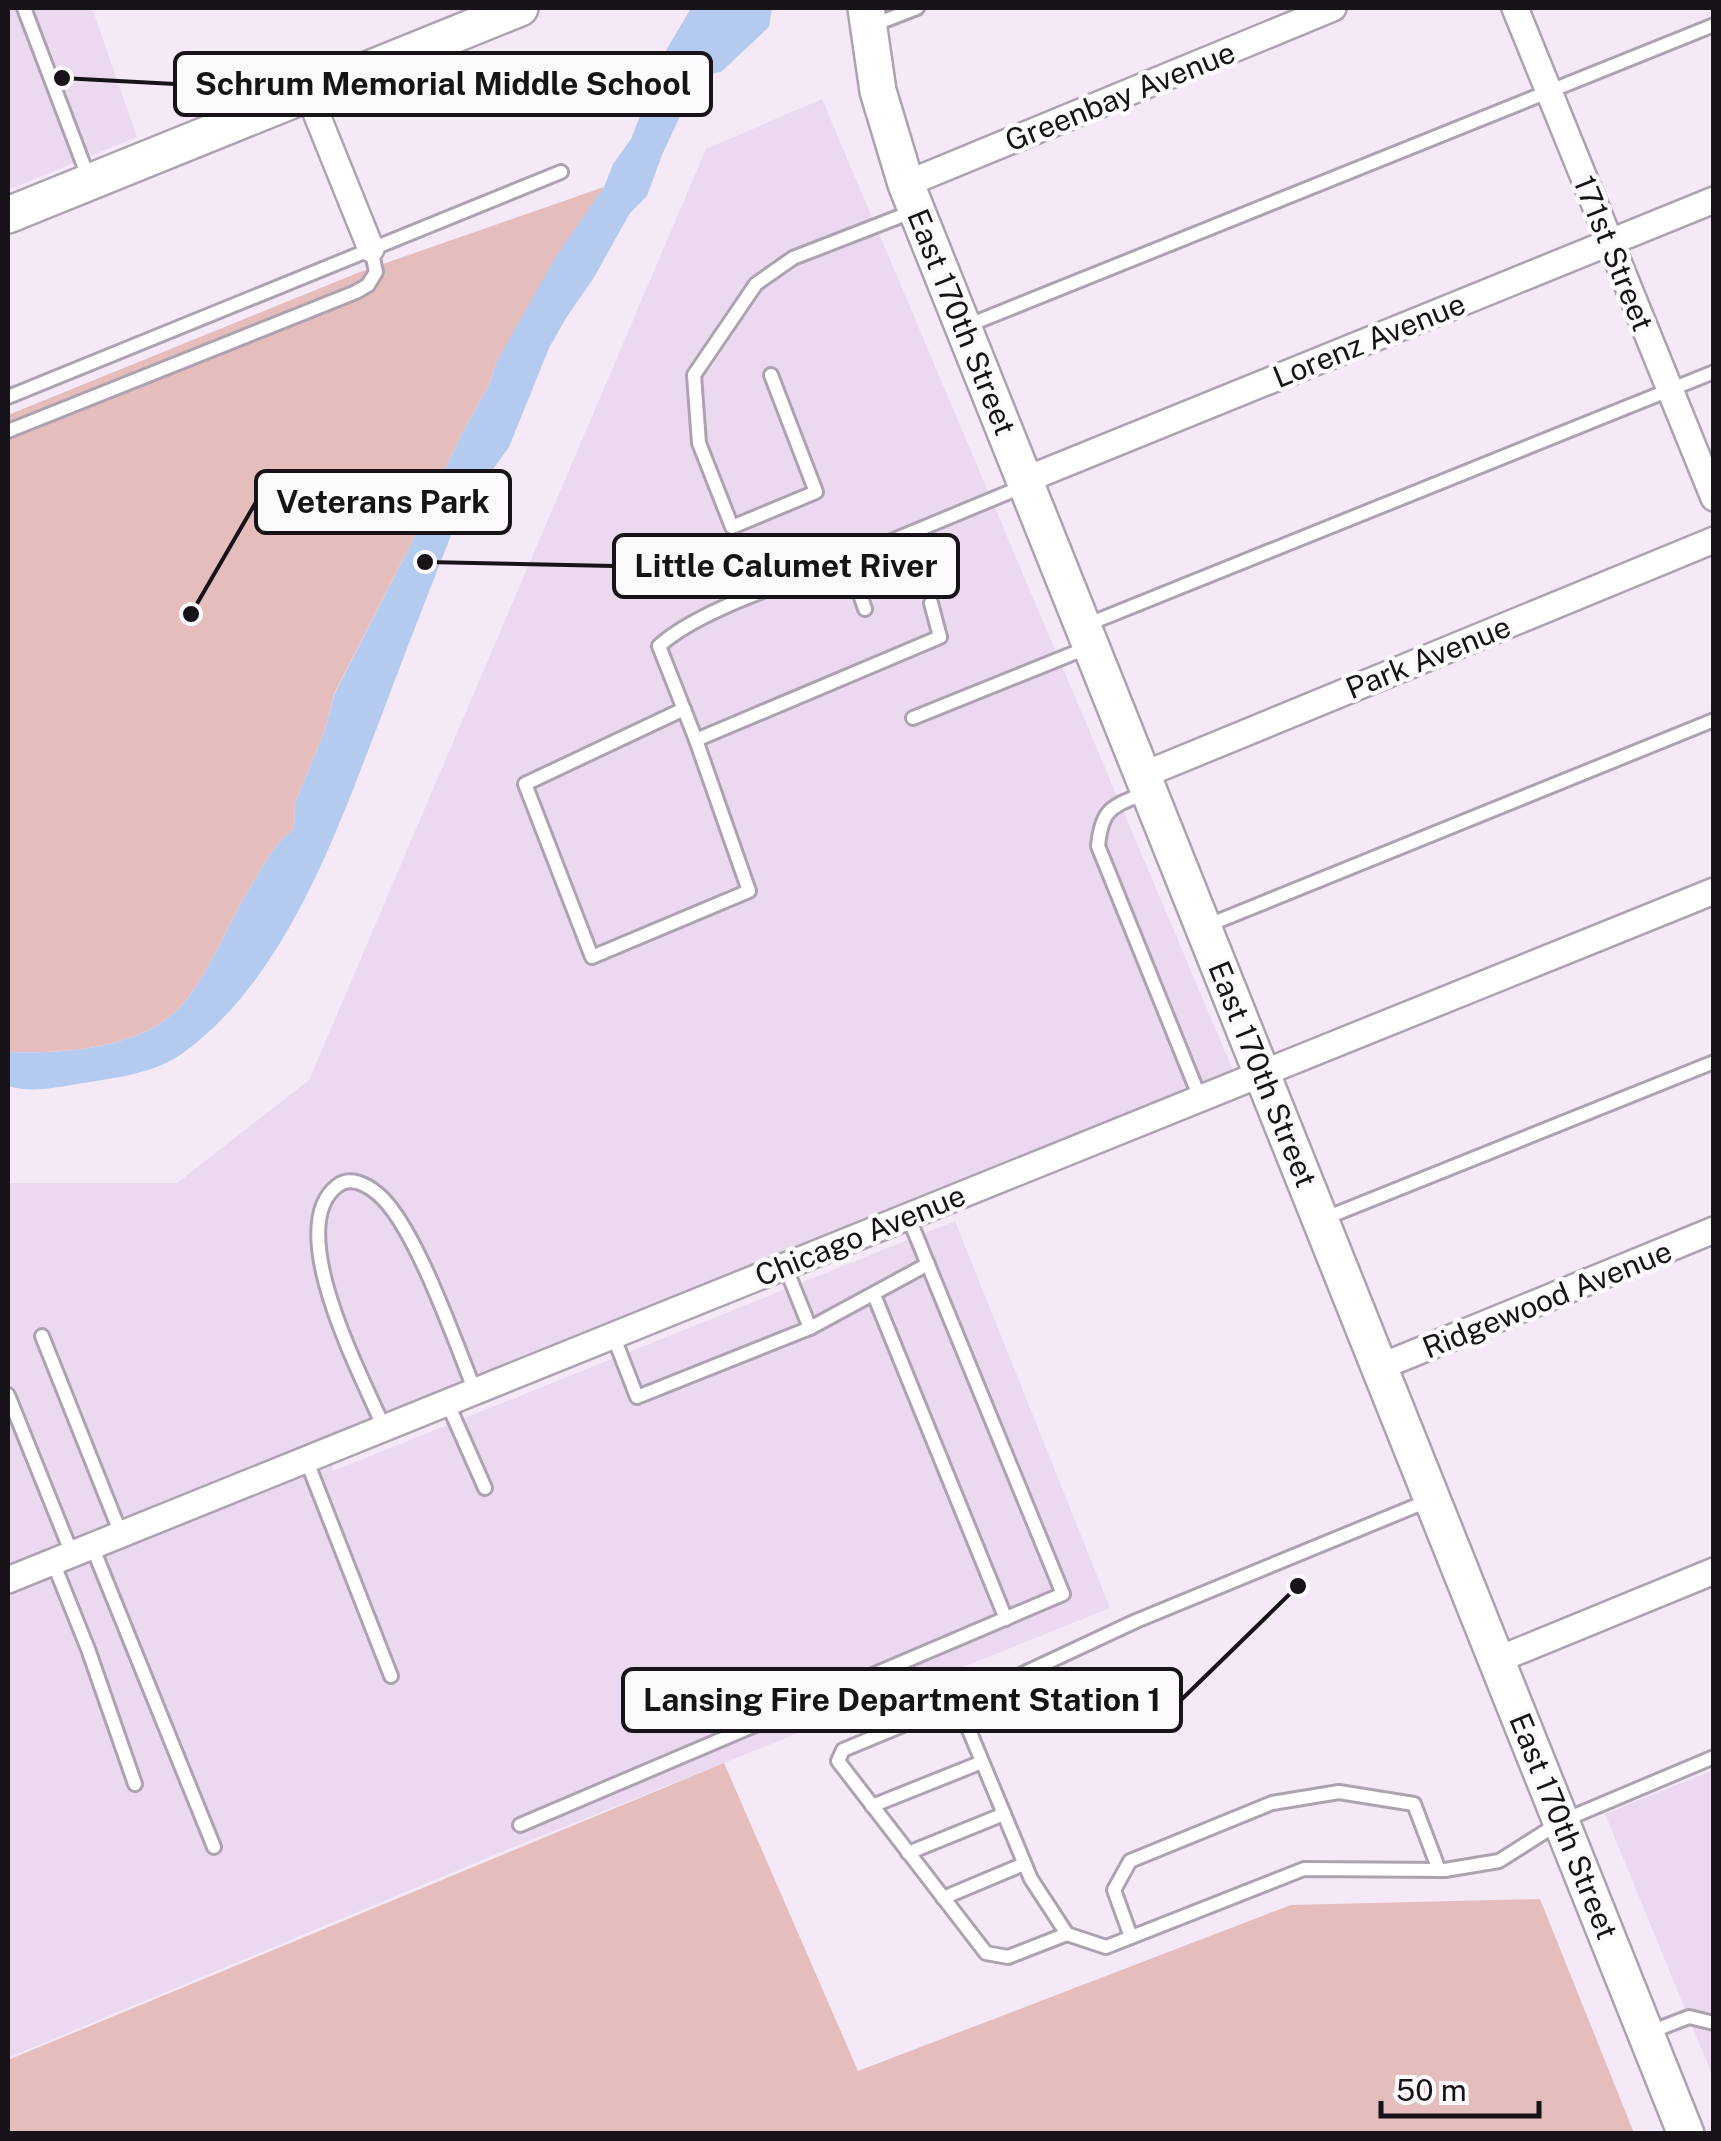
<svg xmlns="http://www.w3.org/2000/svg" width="1721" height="2141" viewBox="0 0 1721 2141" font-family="'Public Sans',sans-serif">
	<rect width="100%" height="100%" fill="#f5e9f8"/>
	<g fill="#ebdaef">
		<polygon points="8,8 92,8 137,137 8,190"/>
		<polygon points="822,99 1238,1082 328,1451 333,1471 955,1221 1110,1608 487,1858 8,2058 8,1183 177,1183 309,1080 706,149"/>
		<polygon points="1713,1770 1713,2077 1605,1814"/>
	</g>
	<g fill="#e5bdbc">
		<path d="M604 187 496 363 489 385 461 435 411 544 334 694 325 730 295 803 294 829C274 843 261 870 248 891 227 926 212 966 187 999 149 1049 66 1054 8 1052V415L360 272Z"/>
		<polygon points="724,1763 858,2071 1291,1905 1540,1899 1634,2133 8,2134 8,2060"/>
	</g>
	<path fill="#b4cbef" d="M691 8H772L769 27 721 72 705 75 693 88 662 155 647 196 630 213 593 279 566 318 549 348 509 447 473 497 452 533C428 594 404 655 381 717 336 833 287 977 183 1053 157 1072 121 1077 90 1082 62 1086 34 1094 8 1086V1052C66 1054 149 1049 187 999 212 966 227 926 248 891 261 870 274 843 294 829L295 803 325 730 334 695 411 544 461 435 489 385 496 363 556 256 604 187 613 164 631 139 665 52Z"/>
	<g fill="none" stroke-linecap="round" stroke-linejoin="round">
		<g stroke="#ada2b0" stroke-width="18">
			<g id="lane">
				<polyline points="24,8 89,179"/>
				<polyline points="873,25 917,8"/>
				<polyline points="964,327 1714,25"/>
				<polyline points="771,375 816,492 732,527 699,443 694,375 756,284 793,258 914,211"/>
				<polyline points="8,397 561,172"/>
				<polyline points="8,431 356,292 368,285 376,272 371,249"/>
				<path d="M848 559C794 581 701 608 659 646L696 740 940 637 931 603"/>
				<polyline points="865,609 848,559 1024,486"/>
				<polyline points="1086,625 1714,372"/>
				<polyline points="684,709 525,784 592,957 749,891 696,740"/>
				<polyline points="913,718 1089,647"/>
				<path d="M1147 792C1113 807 1102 806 1098 846L1200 1098"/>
				<polyline points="1206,926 1714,720"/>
				<polyline points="1323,1219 1714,1062"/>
				<polyline points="874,1295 1006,1619"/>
				<polyline points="810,1328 928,1264"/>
				<polyline points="613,1335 637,1397 810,1328 785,1266"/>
				<polyline points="42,1336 121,1534"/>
				<polyline points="8,1395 72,1554"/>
				<polyline points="447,1402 485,1488"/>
				<path d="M384 1428C363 1378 282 1229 337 1186 350 1176 366 1184 378 1194 415 1225 455 1342 475 1391"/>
				<polyline points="306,1459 391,1676"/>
				<polyline points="1430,1500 1136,1621 986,1691 964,1718 1031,1879 1067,1934 1106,1947 1304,1869 1445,1870 1499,1861 1562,1821 1714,1757"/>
				<polyline points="92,1546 214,1847"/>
				<polyline points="53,1562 88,1649 135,1784"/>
				<polyline points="983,1692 843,1750 838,1761 986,1953 1008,1957 1067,1934"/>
				<polyline points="872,1806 982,1762"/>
				<polyline points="520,1825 1063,1594 908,1216"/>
				<polyline points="908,1853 1004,1814"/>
				<polyline points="943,1898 1024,1864"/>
				<polyline points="1131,1937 1114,1890 1130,1861 1272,1803 1339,1792 1414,1804 1439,1870"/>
				<polyline points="1650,2032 1689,2017 1714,2023"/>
			</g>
		</g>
		<g stroke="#ada2b0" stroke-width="30">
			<g id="street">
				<polyline points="1515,8 1714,498"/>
				<polyline points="308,93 371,249"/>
				<polyline points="906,184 1333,8"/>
				<polyline points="1025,480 1714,200"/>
				<polyline points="1143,775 1714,540"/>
				<polyline points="1380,1367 1714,1230"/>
				<polyline points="8,1580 1714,891"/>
				<polyline points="1497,1660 1714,1571"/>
			</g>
		</g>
		<g stroke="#ada2b0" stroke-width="40">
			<g id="secondary">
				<polyline points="866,8 878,91 906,184 1686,2134"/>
				<polyline points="8,215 520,8"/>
			</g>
		</g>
		<use href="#lane" stroke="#fff" stroke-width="12"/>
		<use href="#street" stroke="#fff" stroke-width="25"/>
		<use href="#secondary" stroke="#fff" stroke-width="35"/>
	</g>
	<g text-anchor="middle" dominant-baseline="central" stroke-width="9" stroke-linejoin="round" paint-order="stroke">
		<g font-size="30" fill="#171318" stroke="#fdfafd">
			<text transform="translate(1120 96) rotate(-22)">Greenbay Avenue</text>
			<text transform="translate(1614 253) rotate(68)">171st Street</text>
			<text transform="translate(962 322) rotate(68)">East 170th Street</text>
			<text transform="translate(1369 340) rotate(-22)">Lorenz Avenue</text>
			<text transform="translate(1428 657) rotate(-22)">Park Avenue</text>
			<text transform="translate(1263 1074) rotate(68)">East 170th Street</text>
			<text transform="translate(860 1235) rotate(-22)">Chicago Avenue</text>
			<text transform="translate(1547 1299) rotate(-22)">Ridgewood Avenue</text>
			<text transform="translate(1564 1826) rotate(68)">East 170th Street</text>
		</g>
	</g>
	<path fill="none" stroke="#171318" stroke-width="4" d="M62 78L175 84M191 614L256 502M425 562L614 566M1298 1586L1181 1700"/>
	<g fill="#171318" stroke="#fdfafd" stroke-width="4">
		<circle cx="62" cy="78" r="10"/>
		<circle cx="191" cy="614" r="10"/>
		<circle cx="425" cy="562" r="10"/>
		<circle cx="1298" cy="1586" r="10"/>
	</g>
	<g fill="#fdfafd" stroke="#171318" stroke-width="4">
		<rect x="175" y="53" width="536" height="62" rx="10"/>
		<rect x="256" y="471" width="254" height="62" rx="10"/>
		<rect x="614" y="535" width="344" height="62" rx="10"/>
		<rect x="623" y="1669" width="558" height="62" rx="10"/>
	</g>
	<g font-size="32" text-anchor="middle" font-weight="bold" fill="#171318">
		<text x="443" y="95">Schrum Memorial Middle School</text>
		<text x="383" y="513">Veterans Park</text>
		<text x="786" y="577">Little Calumet River</text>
		<text x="902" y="1711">Lansing Fire Department Station 1</text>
	</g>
	<rect width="1721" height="2141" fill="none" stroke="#171318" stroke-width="20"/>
	<path d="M1381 2101v15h158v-15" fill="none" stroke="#171318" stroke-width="5"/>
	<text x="1396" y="2101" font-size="30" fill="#171318" stroke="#fdfafd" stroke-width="8" paint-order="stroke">50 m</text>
</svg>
